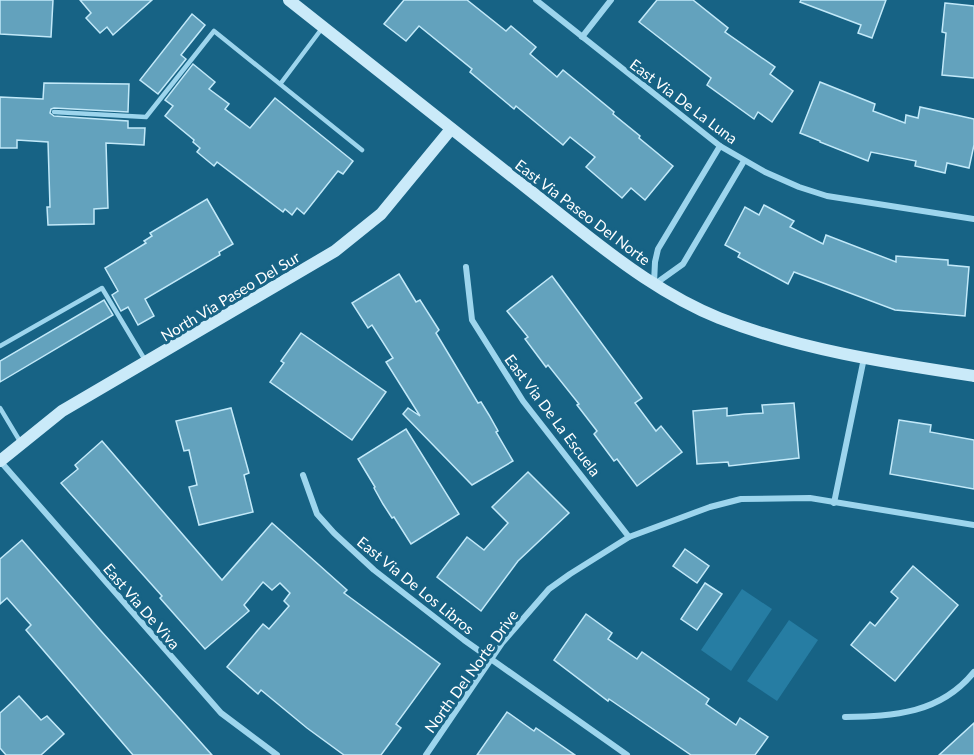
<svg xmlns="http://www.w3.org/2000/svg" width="974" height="755" viewBox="0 0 974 755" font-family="Lato,sans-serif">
	<rect width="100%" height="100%" fill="#176385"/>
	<g fill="#267da3">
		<polygon points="742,589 772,609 731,671 701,650"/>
		<polygon points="789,620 818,640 777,701 747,681"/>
	</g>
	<g fill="#63a2bd" stroke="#c2e9f9" stroke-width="1.5">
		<polygon points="0,0 53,0 51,37 0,34"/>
		<polygon points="80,0 152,0 113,35 107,27 100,33 86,18 91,13"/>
		<polygon points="404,0 467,0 506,31 511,26 536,47 530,54 557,77 563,70 614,112 613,114 640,136 639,138 673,166 645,200 631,188 622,198 586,167 595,157 570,137 563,145 516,106 514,109 470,72 472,69 419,26 406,41 384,24"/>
		<polygon points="657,0 693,0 728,28 725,32 775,67 770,74 793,91 772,122 758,112 754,119 707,85 711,78 639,22"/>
		<polygon points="801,0 886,0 872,38 858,33 861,25 800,2"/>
		<polygon points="945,3 974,6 974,78 942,75 946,33 942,32"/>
		<polygon points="192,14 205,25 181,55 186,59 158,94 140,80"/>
		<polygon points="193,64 215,82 209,89 229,104 225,109 250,128 275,98 353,161 343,174 338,171 304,214 297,208 292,215 285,209 283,212 217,162 214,166 197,152 200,148 193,142 194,140 165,116 173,106 165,100"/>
		<polygon points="820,82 875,104 873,111 905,123 906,115 918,118 920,107 974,119 974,145 969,168 947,163 945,173 915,166 916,161 871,152 868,161 820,142 820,141 800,133"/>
		<polygon points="44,83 129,84 128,112 54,108 51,109 50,113 54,116 128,121 128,128 145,128 144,145 106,143 108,208 94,209 94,224 48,225 47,207 50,207 48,142 17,140 17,148 0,148 0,97 43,99"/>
		<polygon points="207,199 233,244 219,252 220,255 145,299 154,316 138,325 128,307 121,311 112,295 118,291 105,268 146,243 144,241 152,236 150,233"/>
		<polygon points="764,205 794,221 790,227 823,244 826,235 896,262 896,256 948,260 948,265 969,267 965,316 895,310 794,272 788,284 738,257 740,253 725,245 745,207 759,215"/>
		<polygon points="399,274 416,302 420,300 439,330 436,333 478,403 481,402 489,415 498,431 496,432 513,461 472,485 403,414 408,408 420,416 386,362 393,358 372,325 368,328 352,303"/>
		<polygon points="552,276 642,398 635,403 656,431 661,426 682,452 637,486 617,459 614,461 594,434 597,431 577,405 579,404 548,365 546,367 525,339 528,337 507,311"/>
		<polygon points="104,300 113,315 0,382 0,361"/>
		<polygon points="301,333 386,392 352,440 270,382 284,363 281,361"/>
		<polygon points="794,403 799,458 729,466 728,462 697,464 693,411 727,408 727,416 745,414 763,413 762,405"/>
		<polygon points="231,408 249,473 244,475 253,512 199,525 189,487 197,485 189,450 184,451 176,421"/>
		<polygon points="899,420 931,425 930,432 974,440 974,489 890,474"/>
		<polygon points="406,429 459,514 411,544 394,517 392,518 383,504 374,488 375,487 358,459"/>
		<polygon points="102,441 222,580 272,523 347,590 344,593 440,664 396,724 401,728 381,755 344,755 307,728 261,690 258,694 227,667 263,624 269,629 289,606 284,601 290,593 280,583 272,590 263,582 244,605 249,611 205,649 160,598 162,596 61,483 78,469 75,465"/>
		<polygon points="528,472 569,513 518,561 481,611 437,577 467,537 484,550 508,523 492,507"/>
		<polygon points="22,540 101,631 212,755 133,755 26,630 31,625 7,598 0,604 0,559"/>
		<polygon points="685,549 709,566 697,583 673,566"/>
		<polygon points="913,566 958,605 895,681 851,645 870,622 875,626 898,598 891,592"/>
		<polygon points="705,583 722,594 697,630 681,619"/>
		<polygon points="586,614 612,633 608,639 637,659 642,652 709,699 706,704 736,725 740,718 768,737 755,755 691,755 609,699 608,701 554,660"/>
		<polygon points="19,696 41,720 47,716 64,734 41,755 6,755 0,748 0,713"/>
		<polygon points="507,712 534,731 536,728 575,755 477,755"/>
		<polygon points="974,723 974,755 939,755"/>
	</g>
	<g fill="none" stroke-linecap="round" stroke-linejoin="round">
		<g stroke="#9dd5ed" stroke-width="4.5">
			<polyline points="281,83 323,27"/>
			<polyline points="54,112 146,117 214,31 362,150"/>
			<polyline points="0,346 102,288 145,360"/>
			<polyline points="0,408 21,443"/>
		</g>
		<g stroke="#9dd5ed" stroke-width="6">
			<polyline points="536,0 720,146 765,172 799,187 827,196 974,219"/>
			<polyline points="582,37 611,0"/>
			<polyline points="466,267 472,320 523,401 629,537"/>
			<polyline points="654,283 655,262 658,249 720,146"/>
			<polyline points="655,284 683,264 744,161"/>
			<polyline points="0,461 221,713 277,755"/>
			<polyline points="303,475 317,514 334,533 374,570 464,640 627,755"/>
			<polyline points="834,503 864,358"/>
			<path d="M845 717C894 716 940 714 974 672"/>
			<polyline points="426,755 502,643 549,589 570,574 629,537 710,507 741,499 810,498 974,525"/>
		</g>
		<g stroke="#caeaf9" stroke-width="12">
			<path d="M289 0 576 227C620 262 667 297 719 318 800 350 888 363 974 376"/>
			<polyline points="0,461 62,411 335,251 381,214 451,129"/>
		</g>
	</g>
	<g text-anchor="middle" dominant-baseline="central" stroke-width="6" stroke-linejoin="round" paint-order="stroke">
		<g font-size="15" fill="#fff" stroke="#176385">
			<text transform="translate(684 101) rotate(37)">East Via De La Luna</text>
			<text transform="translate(583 212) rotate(37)">East Via Paseo Del Norte</text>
			<text transform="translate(230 296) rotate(-31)">North Via Paseo Del Sur</text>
			<text transform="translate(553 415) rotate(53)">East Via De La Escuela</text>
			<text transform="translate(416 585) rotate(39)">East Via De Los Libros</text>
			<text transform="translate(142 606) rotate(49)">East Via De Viva</text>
			<text transform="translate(471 671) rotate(-54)">North Del Norte Drive</text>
		</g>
	</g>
</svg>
